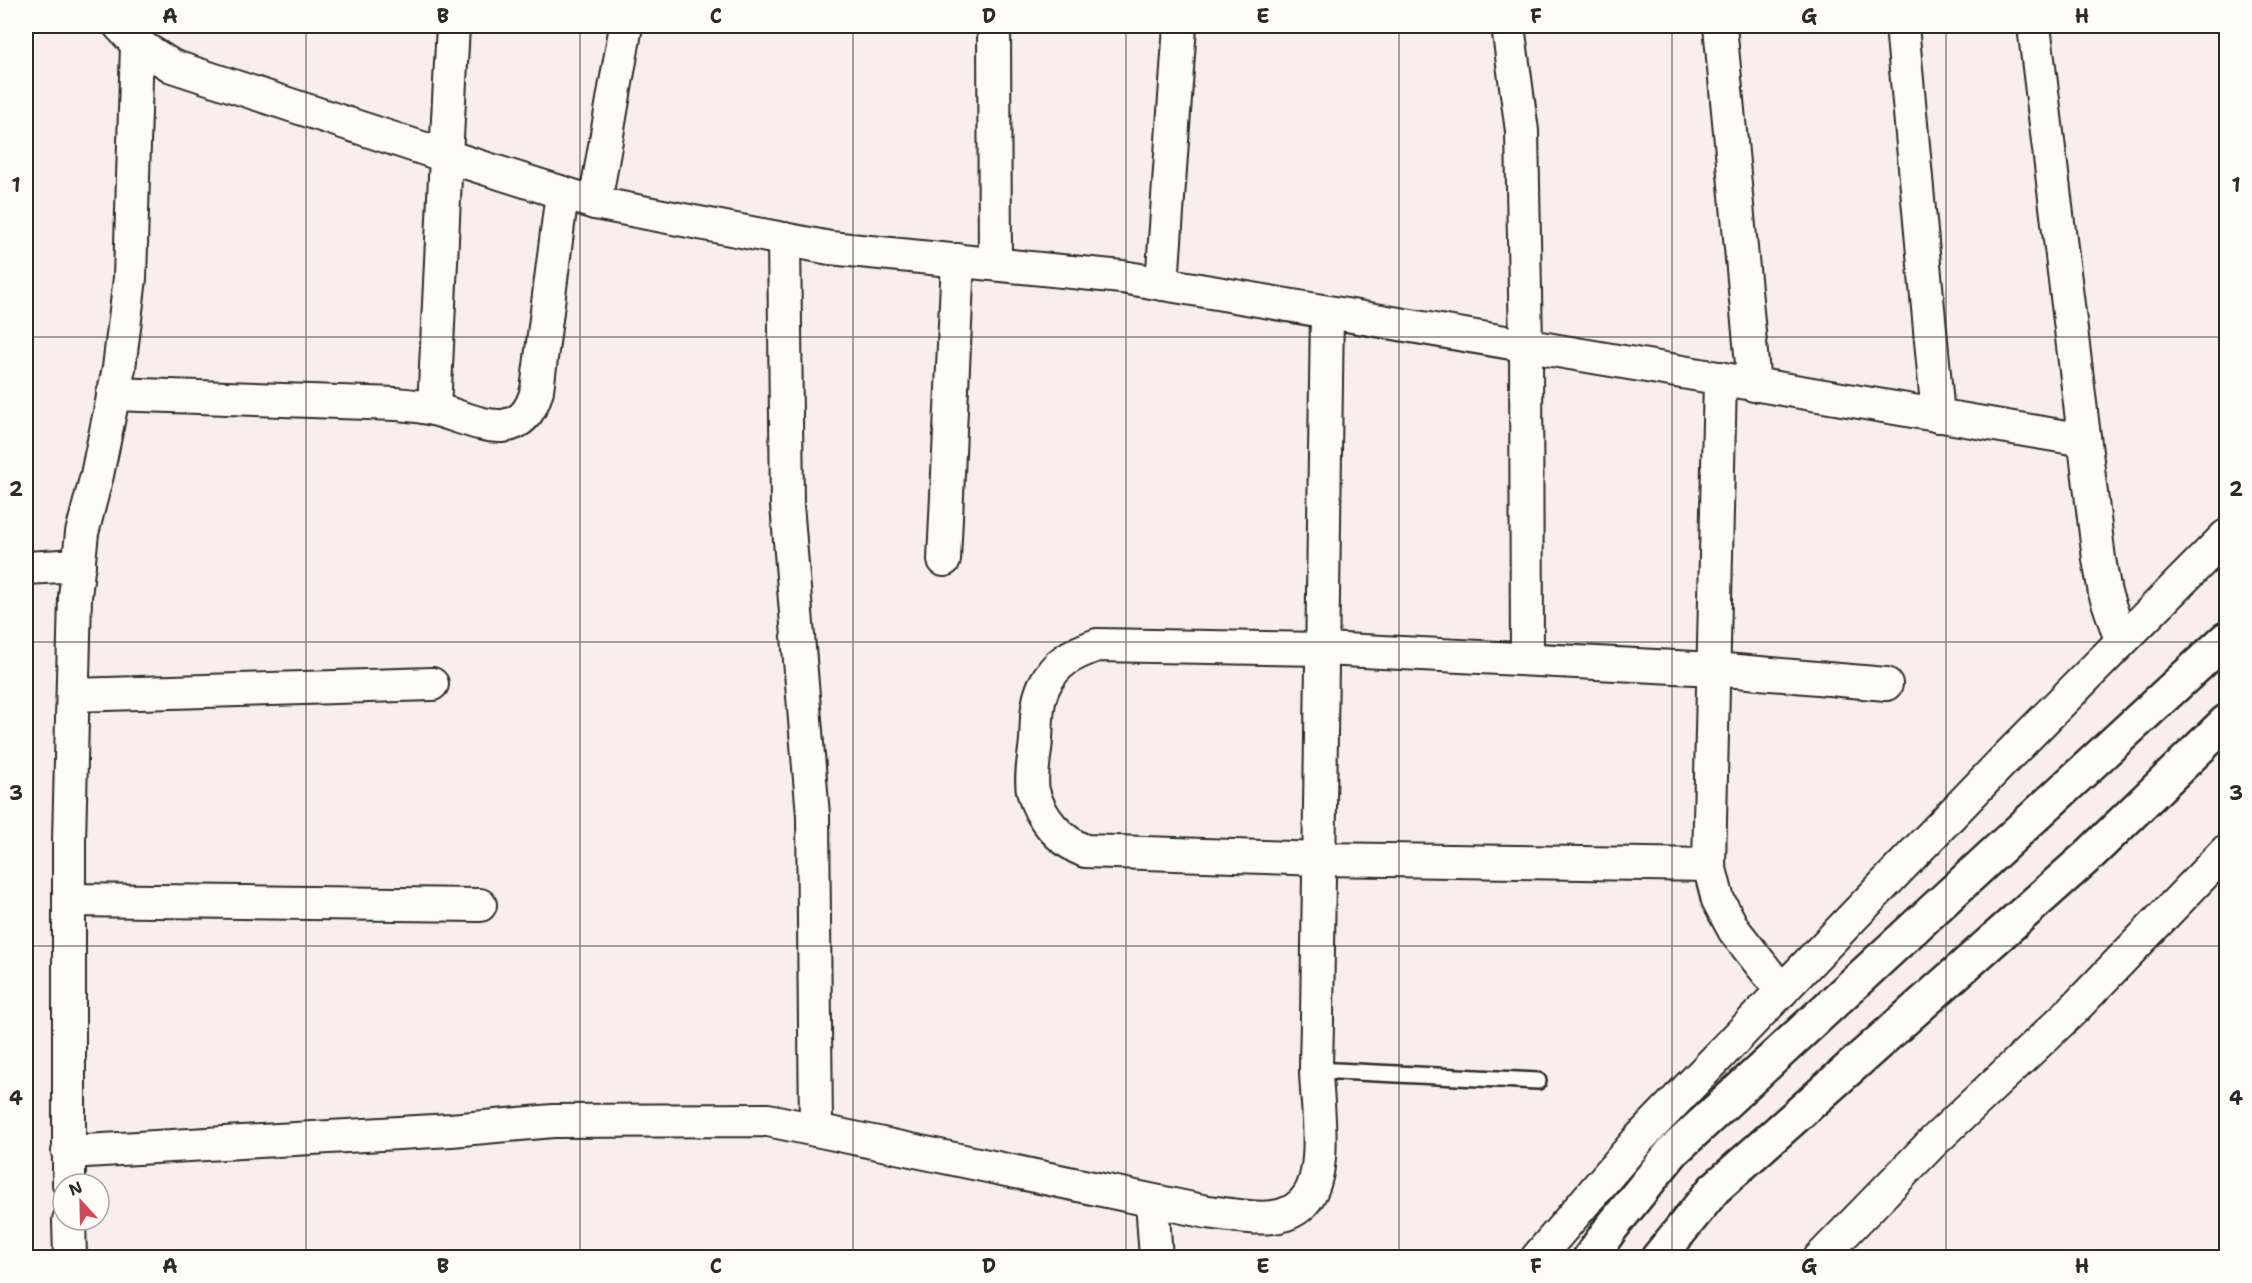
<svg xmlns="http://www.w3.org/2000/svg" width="2252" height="1283" viewBox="0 0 2252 1283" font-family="'Shantell Sans',sans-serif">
	<rect width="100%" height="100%" fill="#f9edee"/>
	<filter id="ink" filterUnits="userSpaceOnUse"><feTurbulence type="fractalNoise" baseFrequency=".0167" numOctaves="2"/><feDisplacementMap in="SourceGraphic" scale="12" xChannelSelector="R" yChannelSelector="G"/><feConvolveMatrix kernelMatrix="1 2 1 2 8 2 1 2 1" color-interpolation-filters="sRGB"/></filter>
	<g filter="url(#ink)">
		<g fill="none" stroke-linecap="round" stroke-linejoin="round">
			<g stroke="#2b2b2b" stroke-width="20">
				<polyline id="lane" points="1316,1070 1538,1081"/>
			</g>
			<g stroke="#2b2b2b" stroke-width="36">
				<g id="street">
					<polyline points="120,26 137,44 172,66 446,156 453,26"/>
					<polyline points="994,26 995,264"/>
					<polyline points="1508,26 1522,131 1526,346 1527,659"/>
					<polyline points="1720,26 1754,385"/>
					<polyline points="1902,26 1938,416"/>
					<polyline points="2034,26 2099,559 2105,593 2121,640"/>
					<polyline points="595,203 626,26"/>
					<polyline points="784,239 787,505 813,815 816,1130"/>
					<polyline points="1162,284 1180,26"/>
					<polyline points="1720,378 1709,865 1718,900 1734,930 1782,991"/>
					<path d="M113 394 396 404C408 405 421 406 433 409 474 419 521 450 537 390L562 193"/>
					<polyline points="434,409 446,156 595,203 830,248 1122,277 2084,440"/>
					<polyline points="944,560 958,260"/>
					<polyline points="26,568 79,565"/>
					<polyline points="73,695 432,684"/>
					<path d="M1709 865 1321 859 1085 851C1060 841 1040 818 1033 791 1030 776 1035 755 1036 740 1037 722 1036 703 1044 686 1056 661 1073 654 1097 645L1324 649 1714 669 1886 684"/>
					<polyline points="69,900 480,905"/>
					<path d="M68 1152 451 1130 553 1121 768 1120 1207 1212C1240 1215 1288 1230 1309 1195 1327 1165 1317 1106 1316 1072 1316 1053 1317 1035 1317 1017 1322 782 1325 547 1327 312"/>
					<polyline points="69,1184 69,841 75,597 82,533 97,475 119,368 130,278 137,44"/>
					<polyline points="1152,1201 1156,1258"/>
					<polyline points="69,1220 70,1258"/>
					<polyline points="1537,1258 1639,1139 2009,755 2226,536"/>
					<polyline points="1820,1258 1932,1143 2074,1009 2226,851"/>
				</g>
			</g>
			<g stroke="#2b2b2b" stroke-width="38">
				<g id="primary">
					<polyline points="1590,1258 1611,1228 1673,1151 2226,639"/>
					<polyline points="1658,1258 1714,1189 2089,855 2226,722"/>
				</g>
			</g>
			<use href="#lane" stroke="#fdfcf7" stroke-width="15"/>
			<use href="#street" stroke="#fdfcf7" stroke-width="32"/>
			<use href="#primary" stroke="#fdfcf7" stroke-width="33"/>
		</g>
	</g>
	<path fill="none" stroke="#2b2b2b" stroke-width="1.5" stroke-opacity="0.55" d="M306 26V1258M580 26V1258M853 26V1258M1126 26V1258M1399 26V1258M1672 26V1258M1946 26V1258M26 337H2226M26 642H2226M26 946H2226"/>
	<rect width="2252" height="1283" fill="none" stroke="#fdfcf7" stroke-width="66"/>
	<g transform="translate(81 1202) rotate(338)"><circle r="28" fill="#fdfcf7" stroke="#a9a8a5" stroke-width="1.5"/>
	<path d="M0-4.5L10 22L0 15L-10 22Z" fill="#d1495b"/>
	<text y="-9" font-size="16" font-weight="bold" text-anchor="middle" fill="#2b2b2b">N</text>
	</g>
	<rect x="33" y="33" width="2186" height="1217" fill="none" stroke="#2b2b2b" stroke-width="2"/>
	<g font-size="20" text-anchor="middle" font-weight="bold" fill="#2b2b2b">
		<text x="170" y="23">A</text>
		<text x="443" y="23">B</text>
		<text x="716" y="23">C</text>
		<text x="989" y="23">D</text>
		<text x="1263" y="23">E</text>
		<text x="1536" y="23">F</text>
		<text x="1809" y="23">G</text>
		<text x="2082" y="23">H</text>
		<text x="16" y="192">1</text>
		<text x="2236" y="192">1</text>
		<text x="16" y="496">2</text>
		<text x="2236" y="496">2</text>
		<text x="16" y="800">3</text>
		<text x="2236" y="800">3</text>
		<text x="16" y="1105">4</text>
		<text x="2236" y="1105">4</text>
		<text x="170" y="1273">A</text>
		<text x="443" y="1273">B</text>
		<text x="716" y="1273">C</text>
		<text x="989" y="1273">D</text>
		<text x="1263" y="1273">E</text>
		<text x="1536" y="1273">F</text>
		<text x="1809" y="1273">G</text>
		<text x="2082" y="1273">H</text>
	</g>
</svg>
